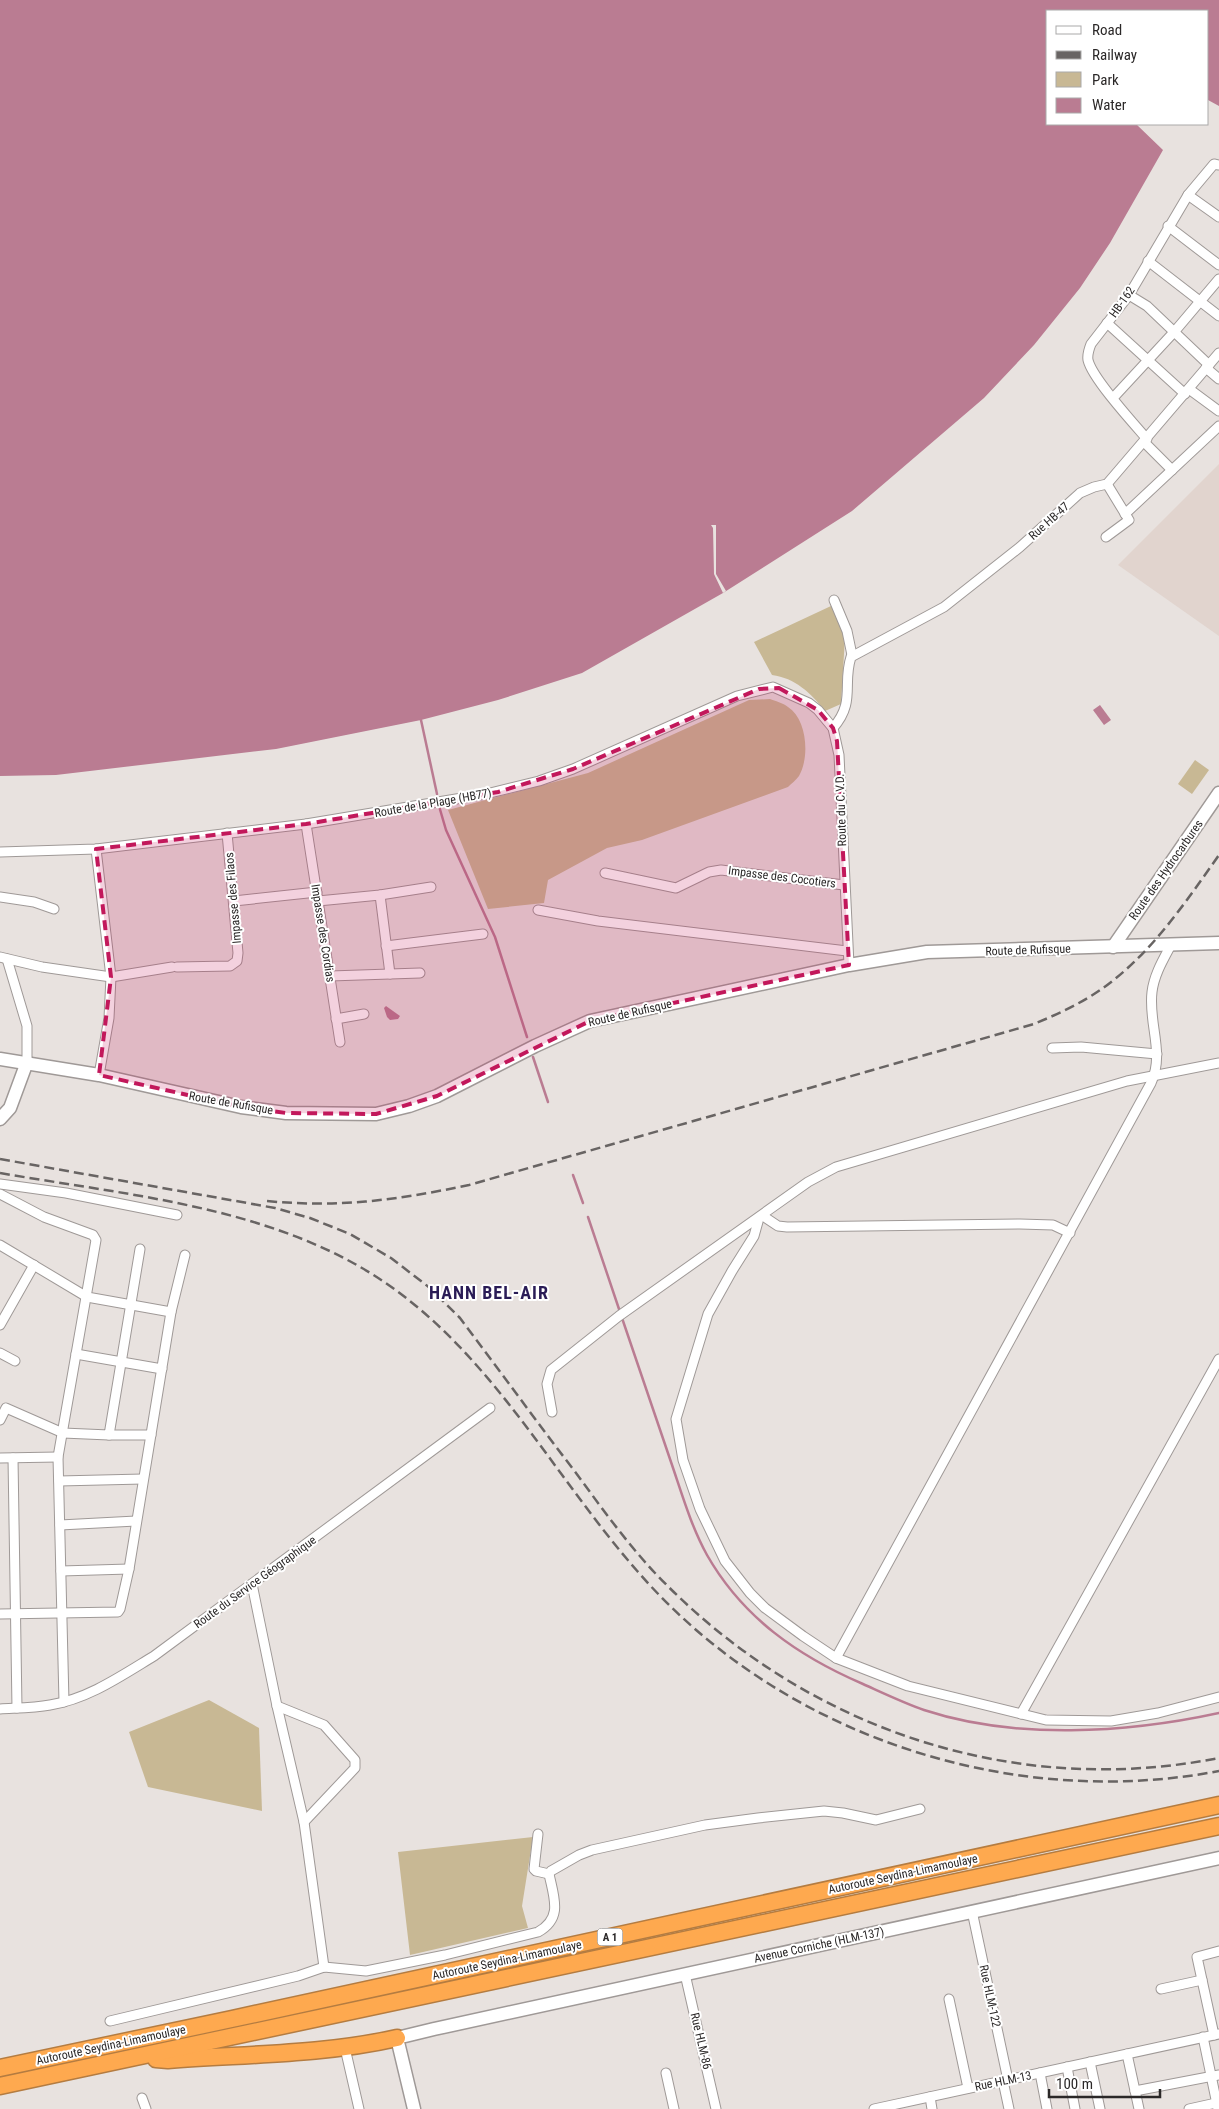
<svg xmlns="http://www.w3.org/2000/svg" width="1219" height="2109" viewBox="0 0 1219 2109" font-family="'Roboto Condensed',sans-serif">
	<rect width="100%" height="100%" fill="#e8e2df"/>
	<polygon fill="#e1d4ce" points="1219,464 1219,636 1118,565"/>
	<g fill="#c8b894">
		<path d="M831 606 845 637 841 704 825 711C811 693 795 678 772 675L754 642Z"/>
		<path d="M770 699C775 701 783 703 788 707 807 719 810 757 799 776 796 780 791 784 788 787L642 840 607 848 548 880 544 903 488 909 448 810 588 773 749 700Z"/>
		<polygon points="1195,760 1209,770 1192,794 1178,784"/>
		<polygon points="209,1700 259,1728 262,1811 148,1787 129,1732"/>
		<polygon points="533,1837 522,1906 528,1928 410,1955 398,1852"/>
	</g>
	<g fill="#ba7c92">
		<polygon points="0,0 1219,0 1219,106 1208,100 1208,11 1048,11 1048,124 1136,124 1163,150 1110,243 1080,288 1034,345 984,398 852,511 723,593 582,673 498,700 421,720 276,749 56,775 0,776"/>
		<polygon points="1100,705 1111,720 1104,725 1093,710"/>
		<polygon points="386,1006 400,1016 398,1019 390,1020 387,1017 384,1008"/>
	</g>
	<polygon fill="#e8e2df" points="711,525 716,525 716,574 726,591 723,593 714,574 713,528"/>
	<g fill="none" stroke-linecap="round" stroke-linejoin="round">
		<g stroke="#ba7c92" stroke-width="2.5">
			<polyline points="421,720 437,794"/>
			<polyline points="439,806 446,830 495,937 527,1037"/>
			<polyline points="533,1057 548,1102"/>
			<polyline points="573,1175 583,1203"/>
			<polyline points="588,1217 620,1312"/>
			<path d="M622 1318C638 1366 655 1414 671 1462 682 1494 691 1526 707 1555 743 1618 798 1656 863 1684 883 1693 904 1703 924 1710 1015 1740 1127 1733 1219 1713"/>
		</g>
		<g stroke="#9f9997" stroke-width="11">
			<g id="street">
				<polyline points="1188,195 1219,217"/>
				<polyline points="1168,226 1219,265"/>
				<polyline points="1148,261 1219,316"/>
				<polyline points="1129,295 1147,306 1209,365"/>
				<polyline points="1107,323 1185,394"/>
				<polyline points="1206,368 1219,379"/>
				<polyline points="1189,389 1219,411"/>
				<polyline points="1113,398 1175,331 1219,279"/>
				<path d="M1147 439C1133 423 1092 378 1088 360 1087 354 1089 349 1091 344L1129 295 1188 195 1214 164 1219 165"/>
				<polyline points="1144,442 1172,470"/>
				<polyline points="1125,514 1219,426"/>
				<polyline points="1106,537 1129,520 1107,484"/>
				<polyline points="834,600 847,631 852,655"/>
				<polyline points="306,824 340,1042"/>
				<polyline points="96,849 111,977 109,1018 99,1075"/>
				<polyline points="0,852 96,849 306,824 486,794 539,781 573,769 737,696 773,687 809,703 818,710 833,728"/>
				<polyline points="605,873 676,888 709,872 721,870 844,885"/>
				<polyline points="380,895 390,974"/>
				<polyline points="0,897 34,902 54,909"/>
				<polyline points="234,901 317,892"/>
				<polyline points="318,901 380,895 431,887"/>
				<polyline points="538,910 598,921 847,951"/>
				<polyline points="386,946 483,934"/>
				<polyline points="0,957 42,967 111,977 172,967"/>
				<polyline points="7,959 27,1026 27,1062"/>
				<path d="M849 965 839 755 833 728C856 702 842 684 851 657L944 607 1020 547 1080 493 1094 487 1107 484 1219 353"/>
				<polyline points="177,967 230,966 237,961 238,953 227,833"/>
				<polyline points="330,976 420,973"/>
				<polyline points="336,1019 364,1014"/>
				<polyline points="1052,1048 1081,1047 1157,1054"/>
				<polyline points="0,1184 66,1193 177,1215"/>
				<polyline points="0,1194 44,1217 93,1235 96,1240 58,1457 64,1702"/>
				<polyline points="763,1216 778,1226 787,1227 1020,1224 1053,1225 1070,1233"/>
				<polyline points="759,1218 754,1236 732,1271 708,1314 676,1419 683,1460 700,1509 725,1561 750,1593 765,1608 803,1636 836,1658 908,1686 1046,1720 1111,1721 1158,1713 1219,1697"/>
				<polyline points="0,1245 87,1297 171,1312"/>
				<polyline points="0,1325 34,1265"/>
				<polyline points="0,1353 15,1361"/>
				<polyline points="76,1354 162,1369"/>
				<polyline points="552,1412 547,1384 551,1370 619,1316 808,1182 836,1167 1127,1081 1219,1063"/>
				<polyline points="0,1420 6,1408 63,1433 109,1435 140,1249"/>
				<polyline points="109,1435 151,1435"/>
				<polyline points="0,1458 58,1457"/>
				<polyline points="13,1458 17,1708"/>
				<polyline points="59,1481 143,1479"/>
				<polyline points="60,1525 136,1521"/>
				<polyline points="61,1571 129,1569"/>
				<polyline points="252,1584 277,1706 304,1822 324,1967"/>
				<polyline points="0,1614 118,1612 120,1609 129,1569 171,1312 185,1255"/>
				<path d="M836 1658 1151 1083C1165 1053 1148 1023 1152 992 1154 975 1163 960 1171 945"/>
				<polyline points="277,1706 324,1725 355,1760 355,1768 304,1822"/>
				<path d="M0 1709C16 1708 34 1708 50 1705 88 1699 121 1676 154 1656L490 1408"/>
				<polyline points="1021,1714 1219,1359"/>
				<polyline points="538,1834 534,1869 536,1871 549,1874"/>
				<polyline points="972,1911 1008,2080"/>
				<polyline points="685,1974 716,2109"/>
				<polyline points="1161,1989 1202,1980"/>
				<polyline points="949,1999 968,2088"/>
				<path d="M110 2021 298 1976 324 1967 366 1971 445 1955 538 1932C563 1918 554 1898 549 1874L551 1871 579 1855 592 1850 705 1825 758 1818 824 1811 843 1813 876 1820 920 1809"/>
				<polyline points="1214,2035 1197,1957 1219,1951"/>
				<polyline points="1203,2037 1218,2109"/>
				<polyline points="345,2048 359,2109"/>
				<polyline points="1127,2054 1139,2109"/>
				<polyline points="1090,2062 1100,2109"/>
				<polyline points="1067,2067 1075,2109"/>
				<polyline points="666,2073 674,2109"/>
				<polyline points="1040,2073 1047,2109"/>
				<polyline points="1003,2081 1009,2109"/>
				<polyline points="1135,2091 1219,2075"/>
				<polyline points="930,2097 932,2109"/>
				<polyline points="142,2098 146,2109"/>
				<polyline points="874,2109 1219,2034"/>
				<polyline points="1189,2109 1216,2103"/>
			</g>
		</g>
		<g stroke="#9f9997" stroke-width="15">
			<g id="secondary">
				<polyline points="1113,947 1219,793"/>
				<polyline points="0,1059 99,1075 241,1107 286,1113 376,1114 409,1106 437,1096 535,1046 590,1021 849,965 927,952 1219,943"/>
				<polyline points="0,1119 10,1108 27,1062"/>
				<polyline points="414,2109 397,2038 434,2029 1219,1858"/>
			</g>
		</g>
		<g stroke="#b47c41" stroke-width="19">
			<g id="highway">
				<path d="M156 2059 168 2060C245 2054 322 2055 397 2038"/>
				<polyline points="0,2068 232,2019 1219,1805"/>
				<polyline points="0,2086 1219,1826"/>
			</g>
		</g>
		<use href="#street" stroke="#fff" stroke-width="9"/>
		<use href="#secondary" stroke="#fff" stroke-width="12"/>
		<use href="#highway" stroke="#fea94f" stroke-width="16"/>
		<g stroke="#686463" stroke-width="2.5" stroke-dasharray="10 5" stroke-linecap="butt">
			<path d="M0 1159 275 1208 310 1218 350 1234 391 1258 430 1288 460 1318C499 1370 537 1422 576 1473 601 1507 626 1542 655 1573 801 1727 1010 1799 1219 1758"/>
			<path d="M0 1173C132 1196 278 1207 390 1286 496 1361 555 1478 639 1573 780 1735 1009 1811 1219 1771"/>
			<path d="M267 1201C340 1208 397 1200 469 1185L1034 1024C1058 1014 1082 1003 1103 988 1151 954 1185 903 1219 855"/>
		</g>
	</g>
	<path fill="#c2185b" fill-opacity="0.2" stroke="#c2185b" stroke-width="4" stroke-dasharray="10 6" stroke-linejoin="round" d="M779 688 818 710 833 728 837 741 849 965 590 1021 437 1096 376 1114 286 1113 241 1107 99 1075 111 977 96 849 306 824 498 792 573 769 759 689Z"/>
	<g text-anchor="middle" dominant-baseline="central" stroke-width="4" stroke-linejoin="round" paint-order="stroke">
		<rect fill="#fff" stroke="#6b6868" stroke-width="1" x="597.5" y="1928.5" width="25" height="17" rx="4"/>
		<g font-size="11" font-weight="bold" fill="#2b2828">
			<text x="610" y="1937">A 1</text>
		</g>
		<g font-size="12" fill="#2b2828" stroke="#fff">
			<text transform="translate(1122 302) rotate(-55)">HB-162</text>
			<text transform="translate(1049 521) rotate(-42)">Rue HB-47</text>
			<text transform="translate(433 803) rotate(-10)">Route de la Plage (HB77)</text>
			<text transform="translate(841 810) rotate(-92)">Route du C.V.D.</text>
			<text transform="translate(1166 870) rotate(-55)">Route des Hydrocarbures</text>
			<text transform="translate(782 877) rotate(7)">Impasse des Cocotiers</text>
			<text transform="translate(233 898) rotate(-95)">Impasse des Filaos</text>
			<text transform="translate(323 933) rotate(81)">Impasse des Cordias</text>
			<text transform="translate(1028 950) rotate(-2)">Route de Rufisque</text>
			<text transform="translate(630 1013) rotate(-13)">Route de Rufisque</text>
			<text transform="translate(231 1103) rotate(10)">Route de Rufisque</text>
			<text transform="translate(255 1582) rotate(-36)">Route du Service Géographique</text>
			<text transform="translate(903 1874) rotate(-12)">Autoroute Seydina-Limamoulaye</text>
			<text transform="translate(819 1945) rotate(-12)">Avenue Corniche (HLM-137)</text>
			<text transform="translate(507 1960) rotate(-12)">Autoroute Seydina-Limamoulaye</text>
			<text transform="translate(990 1996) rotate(78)">Rue HLM-122</text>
			<text transform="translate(701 2041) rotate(77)">Rue HLM-86</text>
			<text transform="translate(111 2045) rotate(-12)">Autoroute Seydina-Limamoulaye</text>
			<text transform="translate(1003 2081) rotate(-12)">Rue HLM-13</text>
		</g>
		<g font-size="18" font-weight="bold" letter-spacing="1" fill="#2a1c56" stroke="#fff">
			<text x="489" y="1292">HANN BEL-AIR</text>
		</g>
	</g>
	<rect x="1046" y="10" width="162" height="115" fill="#ffffff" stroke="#aaa9a9"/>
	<rect x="1056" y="26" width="25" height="8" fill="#ffffff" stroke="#aaa9a9"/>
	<text x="1092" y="35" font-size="15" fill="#2b2828">Road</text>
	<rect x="1056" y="51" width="25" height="8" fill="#686463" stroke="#aaa9a9"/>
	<text x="1092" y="60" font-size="15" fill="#2b2828">Railway</text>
	<rect x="1056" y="72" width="25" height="15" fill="#c8b894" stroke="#aaa9a9"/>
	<text x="1092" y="85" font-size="15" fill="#2b2828">Park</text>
	<rect x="1056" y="98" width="25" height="15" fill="#ba7c92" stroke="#aaa9a9"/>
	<text x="1092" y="110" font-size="15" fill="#2b2828">Water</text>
	<path d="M1049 2089v8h111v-8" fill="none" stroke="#2b2828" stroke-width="2.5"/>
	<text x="1056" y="2089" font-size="15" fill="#2b2828" stroke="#ffffff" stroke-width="4" paint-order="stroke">100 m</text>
</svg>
